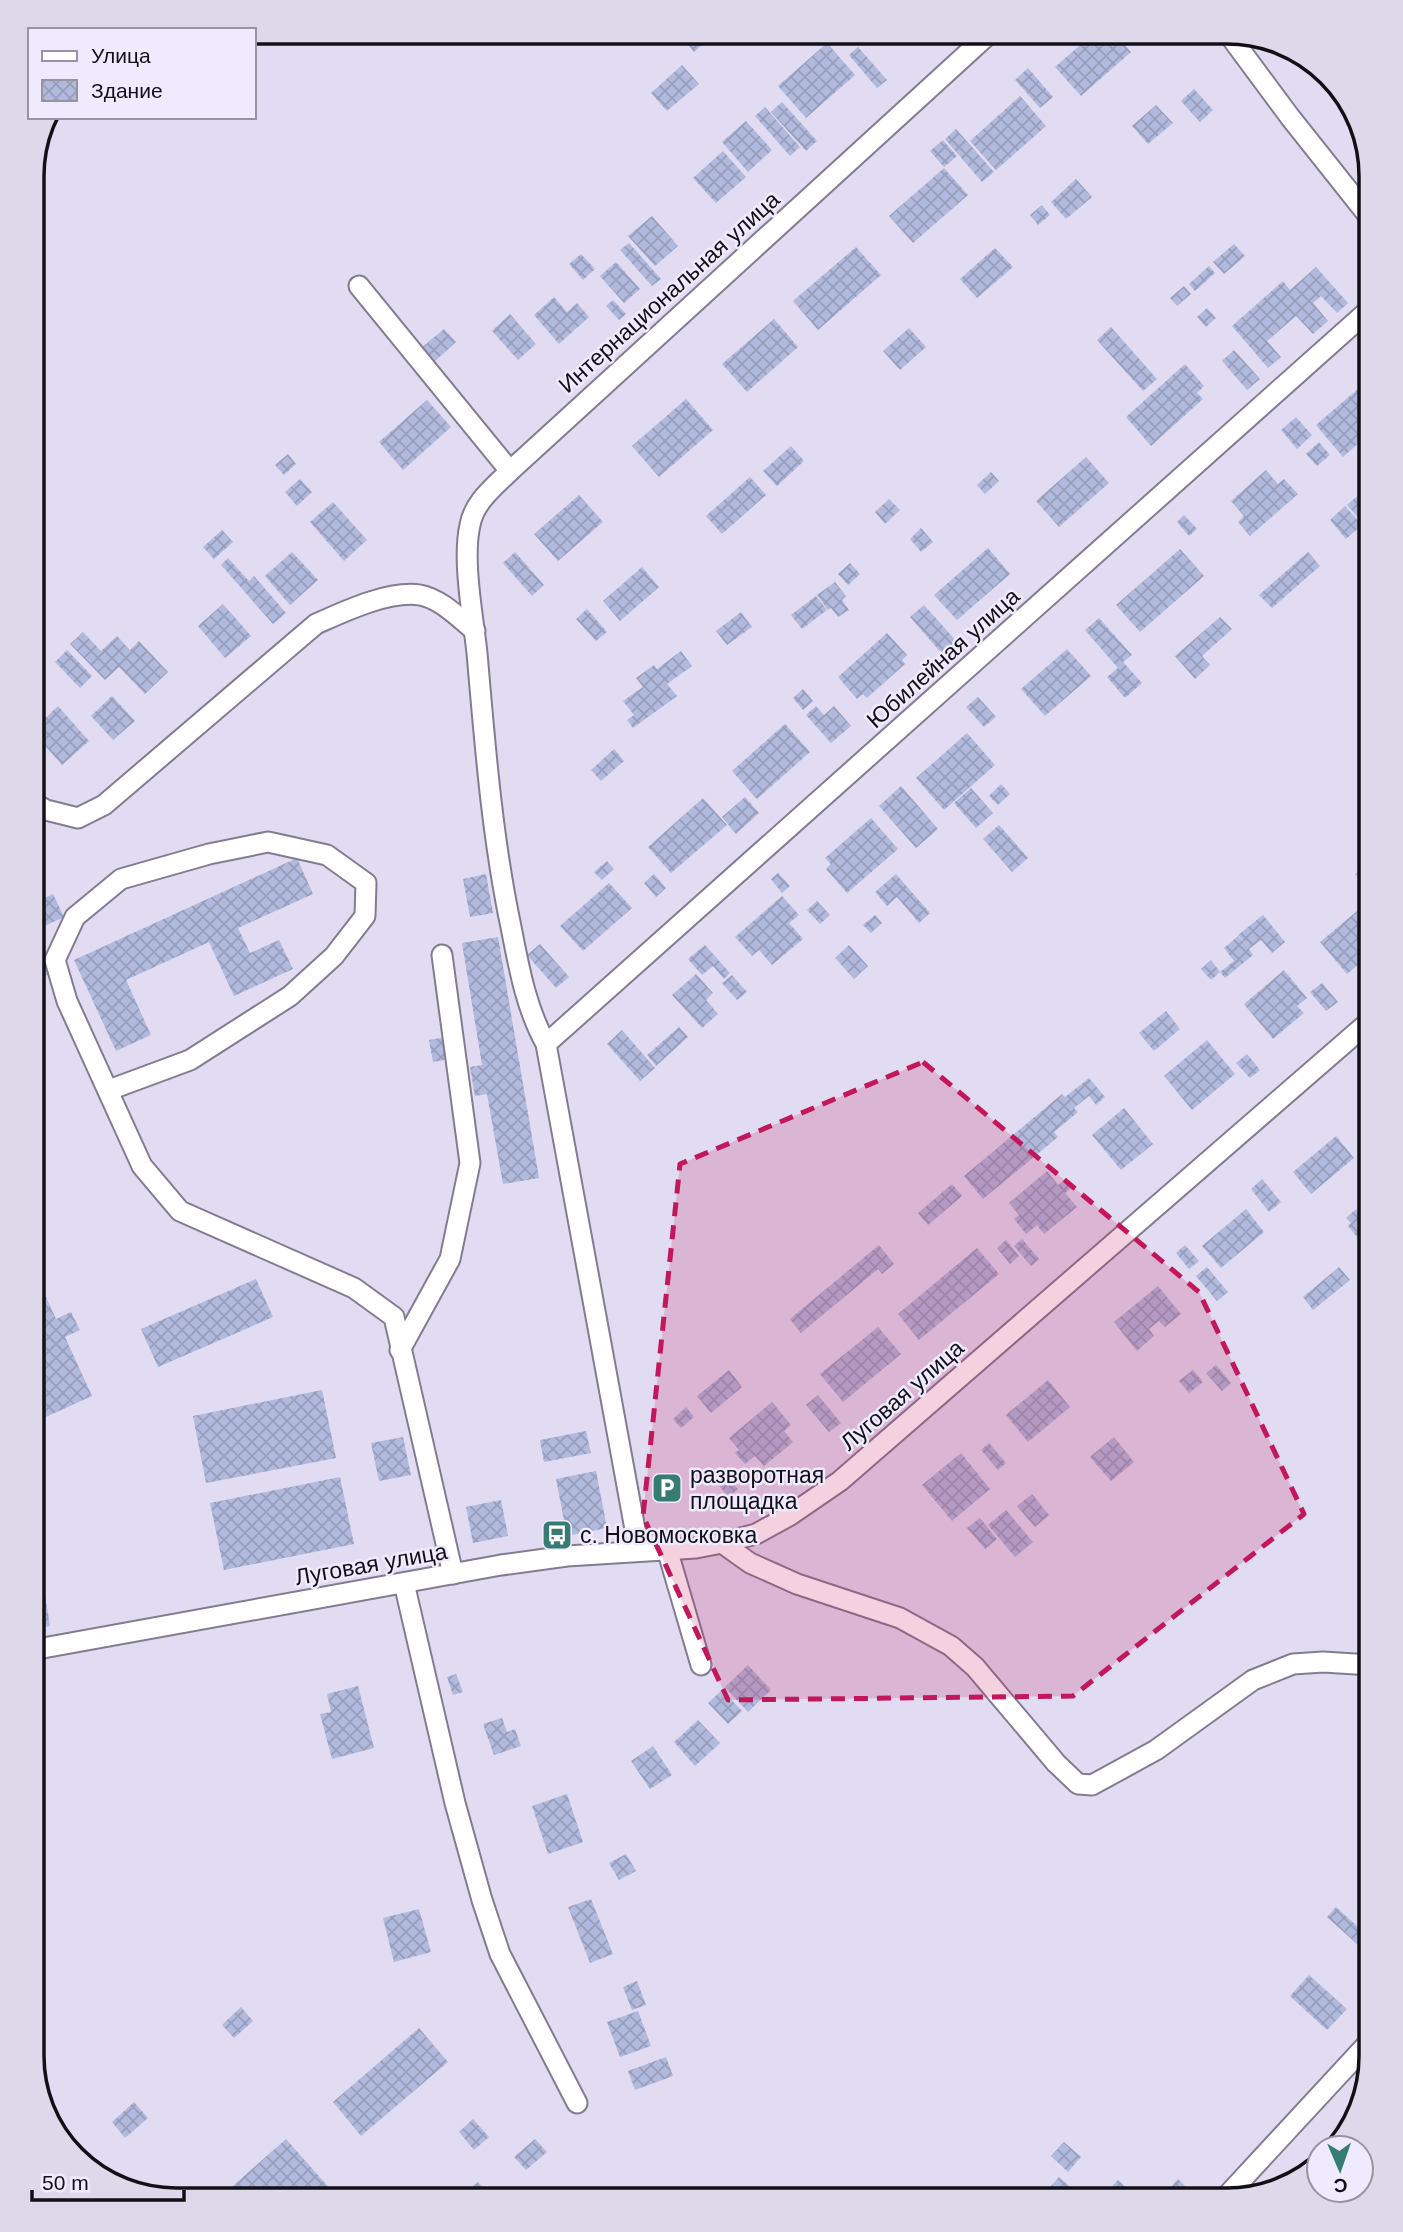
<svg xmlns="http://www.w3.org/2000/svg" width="1403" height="2232" viewBox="0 0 1403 2232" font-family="Helvetica,sans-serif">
	<defs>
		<pattern id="building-cross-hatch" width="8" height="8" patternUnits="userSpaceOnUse" patternTransform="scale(1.75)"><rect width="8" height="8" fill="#b1b9dc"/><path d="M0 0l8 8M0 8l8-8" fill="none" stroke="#979ebc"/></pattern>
	</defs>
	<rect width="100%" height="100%" fill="#e2dcf3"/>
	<g fill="url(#building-cross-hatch)">
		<polygon points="694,32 704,43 694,52 684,40"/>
		<polygon points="875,32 901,32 887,44"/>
		<polygon points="1095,32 1113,32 1131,52 1081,96 1055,67"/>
		<polygon points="1147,32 1166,32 1168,34 1157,43"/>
		<polygon points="827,43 855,75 806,118 778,86"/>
		<polygon points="858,47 887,80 877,88 849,55"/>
		<polygon points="682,65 699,84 667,111 651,93"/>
		<polygon points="1028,68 1053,97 1040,108 1015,80"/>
		<polygon points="1194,89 1213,110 1200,122 1181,101"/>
		<polygon points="1020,96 1046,126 996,170 970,141"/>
		<polygon points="782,102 817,141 806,151 771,112"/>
		<polygon points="1156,105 1173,123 1148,144 1132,126"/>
		<polygon points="765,107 800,147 790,156 755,116"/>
		<polygon points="746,121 772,150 748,172 722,142"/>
		<polygon points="956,129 994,172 982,182 945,139"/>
		<polygon points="943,140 957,156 944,167 930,151"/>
		<polygon points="723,151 746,177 716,203 693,178"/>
		<polygon points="944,168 968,195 913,243 889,216"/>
		<polygon points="1076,179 1092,197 1066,219 1051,202"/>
		<polygon points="1042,205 1050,215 1038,225 1030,215"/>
		<polygon points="652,216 678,246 655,266 628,236"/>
		<polygon points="629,243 661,279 652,286 620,250"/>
		<polygon points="1234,244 1245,256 1224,274 1213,262"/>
		<polygon points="856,247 881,275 818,330 793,301"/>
		<polygon points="995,248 1013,267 977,298 960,279"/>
		<polygon points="581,254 595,269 583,280 569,264"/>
		<polygon points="616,262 640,289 624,303 600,276"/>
		<polygon points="1209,266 1215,273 1195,291 1189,284"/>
		<polygon points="1316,267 1348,303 1337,313 1321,296 1313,303 1328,321 1313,334 1296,316 1267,341 1281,357 1268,368 1232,326 1283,281 1290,290"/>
		<polygon points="1184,286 1191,294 1177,306 1170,298"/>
		<polygon points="554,297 567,312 577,303 589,317 559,344 534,315"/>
		<polygon points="613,300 626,314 619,320 606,306"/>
		<polygon points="1207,308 1216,318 1206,327 1197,317"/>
		<polygon points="510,314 536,344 518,360 492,331"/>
		<polygon points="774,319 798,347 747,392 722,364"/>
		<polygon points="1111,327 1157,379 1143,391 1097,340"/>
		<polygon points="909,328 926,347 900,370 883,351"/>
		<polygon points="444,329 456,342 433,363 420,349"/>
		<polygon points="1234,350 1260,379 1247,390 1222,361"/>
		<polygon points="1185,364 1204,386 1197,393 1203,399 1151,446 1126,417"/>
		<polygon points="1359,388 1370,401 1371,400 1371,432 1343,457 1316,425"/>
		<polygon points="686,399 713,430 659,477 632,446"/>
		<polygon points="427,400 451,427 403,470 379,442"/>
		<polygon points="1296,417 1312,435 1297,449 1281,430"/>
		<polygon points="1319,442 1330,455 1317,466 1306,454"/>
		<polygon points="791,446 804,461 777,486 763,471"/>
		<polygon points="288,454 296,464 284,475 275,465"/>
		<polygon points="1086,457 1109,483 1059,527 1036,501"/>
		<polygon points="1266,470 1278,484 1284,479 1298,494 1250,536 1238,522 1244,516 1231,501"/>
		<polygon points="991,472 999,481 985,494 977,485"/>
		<polygon points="750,477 766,495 722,534 706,516"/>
		<polygon points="300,479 312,492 297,506 285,492"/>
		<polygon points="1363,491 1371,500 1371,518 1364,524 1347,505"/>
		<polygon points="579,495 603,522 558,561 534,534"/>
		<polygon points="889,499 900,510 885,524 875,512"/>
		<polygon points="333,502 367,540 344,561 310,522"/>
		<polygon points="1345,506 1362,525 1346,539 1330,520"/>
		<polygon points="1184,515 1197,529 1189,536 1177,522"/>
		<polygon points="921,528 933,542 921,552 910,539"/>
		<polygon points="222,530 233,542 214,559 203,547"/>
		<polygon points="988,548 1010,574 957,620 934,595"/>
		<polygon points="1180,549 1204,576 1140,632 1116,605"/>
		<polygon points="292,552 318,580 290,605 265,576"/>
		<polygon points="515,552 544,585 532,596 503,563"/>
		<polygon points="1308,552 1320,566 1272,608 1259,595"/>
		<polygon points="228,558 249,581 254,576 286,613 273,624 221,565"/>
		<polygon points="850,563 860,574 848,585 838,574"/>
		<polygon points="642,567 659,587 620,621 603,601"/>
		<polygon points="835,582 846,596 842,600 849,610 838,617 831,608 828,610 817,595"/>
		<polygon points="816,596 827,610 802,629 791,615"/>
		<polygon points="223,604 251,636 225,658 198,626"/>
		<polygon points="924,605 958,643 944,656 910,617"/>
		<polygon points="587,609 607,632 596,641 576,619"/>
		<polygon points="741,612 752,627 727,645 716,631"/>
		<polygon points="1220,617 1232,629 1202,656 1210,665 1195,679 1175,656"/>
		<polygon points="1099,618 1132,655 1123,662 1142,683 1125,698 1107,677 1118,668 1085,630"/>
		<polygon points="83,632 101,651 117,636 130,650 139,641 168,672 145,694 119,667 105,680 70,644"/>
		<polygon points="887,633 907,655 902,660 905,664 867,698 863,694 857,699 838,677"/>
		<polygon points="1067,649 1091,676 1045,716 1021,689"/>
		<polygon points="67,650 92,676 80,688 55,662"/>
		<polygon points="681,651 692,666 667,684 677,696 633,728 627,720 634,715 623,701 643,687 636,678 654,665 657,669"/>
		<polygon points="803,689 813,701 803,710 793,698"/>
		<polygon points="112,696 135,721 113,740 91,716"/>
		<polygon points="978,697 996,717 984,727 966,707"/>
		<polygon points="58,706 89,741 62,765 32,731"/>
		<polygon points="816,706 824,715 834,706 851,726 831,743 806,715"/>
		<polygon points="785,724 810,752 757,799 732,771"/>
		<polygon points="967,733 995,765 944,810 916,778"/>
		<polygon points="614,749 624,761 601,781 591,770"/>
		<polygon points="1001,784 1010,794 998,805 989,796"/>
		<polygon points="901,786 938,829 916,848 879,806"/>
		<polygon points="971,788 993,813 976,828 954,803"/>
		<polygon points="745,797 759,813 736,834 722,817"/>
		<polygon points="703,798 727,825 671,873 648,847"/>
		<polygon points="871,818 898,849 847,893 826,869 831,864 825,858"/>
		<polygon points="999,825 1028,858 1012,872 983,839"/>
		<polygon points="297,858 313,894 238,928 250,953 279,940 293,969 234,996 209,942 126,980 151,1035 116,1051 74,960"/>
		<polygon points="607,861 614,869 602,880 594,872"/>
		<polygon points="1365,865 1371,873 1371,886 1367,889 1355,874"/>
		<polygon points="778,873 790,886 782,893 771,879"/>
		<polygon points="486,874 493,913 470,917 463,879"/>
		<polygon points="654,874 666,888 656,897 644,883"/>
		<polygon points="896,874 930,913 919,923 897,897 887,906 875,892"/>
		<polygon points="609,883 632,908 583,951 560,926"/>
		<polygon points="53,894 64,917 36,930 55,971 32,982 32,904"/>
		<polygon points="782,896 799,915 789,923 803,939 772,965 759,950 752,956 735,937"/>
		<polygon points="817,901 830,915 820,924 807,910"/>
		<polygon points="1357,911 1371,928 1371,954 1347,974 1320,942"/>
		<polygon points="875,915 882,923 871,933 863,925"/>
		<polygon points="1263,915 1285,942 1272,953 1261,940 1249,949 1253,955 1225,978 1220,972 1234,961 1224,948 1238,936 1248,946 1238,935"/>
		<polygon points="498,937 539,1178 503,1184 487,1094 475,1096 470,1067 482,1065 462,943"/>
		<polygon points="540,944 569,977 556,988 527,955"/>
		<polygon points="705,945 730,973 724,979 713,966 702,975 688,959"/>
		<polygon points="849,945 868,966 854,979 835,958"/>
		<polygon points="1211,960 1220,972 1211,980 1201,969"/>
		<polygon points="1284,970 1307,998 1297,1006 1304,1013 1273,1039 1244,1004"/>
		<polygon points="696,974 713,993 706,1000 718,1014 702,1028 672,995"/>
		<polygon points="732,975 747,992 737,1000 722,983"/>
		<polygon points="1322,983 1338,1002 1326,1011 1310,992"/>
		<polygon points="1166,1011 1180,1029 1154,1051 1139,1033"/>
		<polygon points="679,1027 688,1037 656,1066 647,1055"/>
		<polygon points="622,1030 655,1068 640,1081 607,1044"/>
		<polygon points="452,1036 455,1058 433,1062 429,1040"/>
		<polygon points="1207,1040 1235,1074 1192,1110 1164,1076"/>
		<polygon points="1247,1054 1260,1070 1250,1078 1236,1063"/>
		<polygon points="1089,1078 1105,1097 1096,1105 1089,1096 1074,1108 1078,1112 1054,1132 1058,1137 983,1199 964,1176 1062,1094 1065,1097"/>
		<polygon points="1371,1086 1371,1112 1359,1097"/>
		<polygon points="1124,1108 1153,1144 1121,1170 1092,1135"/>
		<polygon points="1336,1136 1354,1158 1311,1194 1293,1172"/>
		<polygon points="1047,1171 1058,1185 1066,1178 1073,1187 1065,1193 1077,1207 1044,1234 1037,1225 1026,1234 1014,1219 1019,1215 1009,1203"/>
		<polygon points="1262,1179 1281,1202 1269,1212 1251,1189"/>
		<polygon points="952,1184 962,1196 928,1225 918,1213"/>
		<polygon points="1371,1207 1371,1241 1365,1247 1348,1226 1351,1223 1346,1218 1356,1209 1361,1215"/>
		<polygon points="1246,1209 1264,1232 1221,1268 1202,1246"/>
		<polygon points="1022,1239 1039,1259 1031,1266 1014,1246"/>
		<polygon points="1006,1240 1019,1256 1010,1264 997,1248"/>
		<polygon points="879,1245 894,1264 882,1274 878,1269 801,1333 790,1319"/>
		<polygon points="1185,1245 1199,1261 1189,1269 1176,1253"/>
		<polygon points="977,1248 999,1274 919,1340 898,1314"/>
		<polygon points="32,1266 56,1319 71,1312 80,1330 65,1337 92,1396 37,1421 32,1409"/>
		<polygon points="1207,1267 1228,1292 1217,1301 1196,1276"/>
		<polygon points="1339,1267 1350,1280 1313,1310 1303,1297"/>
		<polygon points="256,1279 273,1317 158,1367 141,1329"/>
		<polygon points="1158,1286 1181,1314 1165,1327 1159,1321 1149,1329 1154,1336 1137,1351 1114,1322"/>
		<polygon points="878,1327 901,1354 843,1402 820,1374"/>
		<polygon points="1216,1365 1231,1383 1222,1391 1206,1373"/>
		<polygon points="729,1370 742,1387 711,1413 697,1396"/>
		<polygon points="1193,1370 1203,1382 1189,1393 1179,1381"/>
		<polygon points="1048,1380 1070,1407 1028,1442 1006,1415"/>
		<polygon points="322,1390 336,1458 206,1483 193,1416"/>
		<polygon points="818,1395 841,1423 829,1432 806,1405"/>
		<polygon points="772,1402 791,1425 784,1431 793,1442 764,1466 755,1456 745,1464 735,1453 739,1450 729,1438"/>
		<polygon points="686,1407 694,1417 681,1428 673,1419"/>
		<polygon points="586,1431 591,1453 544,1462 540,1440"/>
		<polygon points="403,1437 411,1475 379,1481 371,1443"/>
		<polygon points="1114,1437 1134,1462 1111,1481 1090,1457"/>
		<polygon points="989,1443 1006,1463 998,1470 981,1450"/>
		<polygon points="961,1453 990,1489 952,1521 922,1485"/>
		<polygon points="596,1471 607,1528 567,1536 556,1479"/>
		<polygon points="723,1471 738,1489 728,1497 714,1479"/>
		<polygon points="340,1477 354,1544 224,1570 210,1503"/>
		<polygon points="1032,1494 1049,1515 1035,1527 1017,1506"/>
		<polygon points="501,1500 508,1536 473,1543 466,1507"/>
		<polygon points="1006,1510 1033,1542 1015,1557 988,1525"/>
		<polygon points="980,1518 997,1539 985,1549 967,1528"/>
		<polygon points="39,1558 50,1626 32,1629 32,1560"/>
		<polygon points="748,1665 771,1690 748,1712 725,1687"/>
		<polygon points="456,1674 463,1692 453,1695 447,1677"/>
		<polygon points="358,1686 374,1748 332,1759 320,1714 331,1712 327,1694"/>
		<polygon points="722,1690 742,1711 728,1724 708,1703"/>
		<polygon points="502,1718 507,1732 515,1729 521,1746 494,1755 483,1724"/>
		<polygon points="698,1720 720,1743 695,1766 674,1742"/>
		<polygon points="653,1746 672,1775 650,1789 631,1761"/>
		<polygon points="567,1794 583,1842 548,1854 532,1806"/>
		<polygon points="626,1854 636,1871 619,1880 609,1863"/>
		<polygon points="591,1899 613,1954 590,1963 568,1907"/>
		<polygon points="1336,1907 1367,1935 1358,1945 1327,1917"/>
		<polygon points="419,1909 431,1952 394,1962 383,1918"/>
		<polygon points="1370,1939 1371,1940 1371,1961 1360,1950"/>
		<polygon points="1309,1975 1347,2009 1327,2030 1290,1996"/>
		<polygon points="637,1981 646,2005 632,2010 623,1987"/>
		<polygon points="241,2007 253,2021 234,2038 222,2025"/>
		<polygon points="638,2011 651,2046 620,2057 607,2022"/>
		<polygon points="419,2028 448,2062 361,2136 333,2102"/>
		<polygon points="666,2057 673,2076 635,2090 628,2071"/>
		<polygon points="134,2102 148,2118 125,2138 112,2122"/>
		<polygon points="473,2119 489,2137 474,2150 459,2132"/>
		<polygon points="286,2139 340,2200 217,2200"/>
		<polygon points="535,2139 547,2152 526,2170 514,2157"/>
		<polygon points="1064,2142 1081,2157 1068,2172 1051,2156"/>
		<polygon points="1059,2177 1085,2200 1038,2200"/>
		<polygon points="1178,2179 1190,2191 1183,2199 1170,2188"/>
		<polygon points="1118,2180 1137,2197 1142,2200 1102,2200 1100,2199"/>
		<polygon points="478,2182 492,2197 488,2200 457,2200"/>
		<polygon points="553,2192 559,2200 540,2200"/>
	</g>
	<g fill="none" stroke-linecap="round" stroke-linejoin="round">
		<g stroke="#827c91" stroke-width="23">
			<g id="minor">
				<polyline points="1227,32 1290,117 1371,219"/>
				<polyline points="359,286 510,471"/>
				<path d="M32 802 46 810 78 818 104 805 316 624C343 612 389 590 420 595 441 599 459 618 475 631"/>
				<polyline points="546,1044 1371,308"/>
				<polyline points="109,1090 190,1060 290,996 334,956 365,916 366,883 327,855 268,842 209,854 121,879 75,917 55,960 67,1001 142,1166 180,1211 354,1288 394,1317 453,1574"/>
				<polyline points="400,1350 450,1259 470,1163 442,955"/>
				<polyline points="722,1543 750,1563 797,1584 900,1618 951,1646 975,1667 1056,1763 1078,1784 1092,1785 1156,1750 1253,1680 1293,1664 1323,1662 1371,1665"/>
				<polyline points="667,1549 701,1665"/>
				<path d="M639 1551 546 1044C526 1008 519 968 511 927 492 837 485 745 477 653 473 616 462 560 470 525 474 502 494 487 510 471L991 32"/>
				<polyline points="404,1583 455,1803 482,1900 500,1954 577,2103"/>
				<polyline points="32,1650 501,1565 567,1556 696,1548 722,1543 756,1534 789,1516 840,1481 1371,1020"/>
				<polyline points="1223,2200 1371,2040"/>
			</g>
		</g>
		<use href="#minor" stroke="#fff" stroke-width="19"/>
	</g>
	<path fill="#c2185b" fill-opacity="0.2" stroke="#c2185b" stroke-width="5" stroke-dasharray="14 9" stroke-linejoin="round" d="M923 1062 1199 1292 1304 1514 1073 1696 728 1700 643 1516 680 1164Z"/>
	<defs>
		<g id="parking-square" transform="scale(1.575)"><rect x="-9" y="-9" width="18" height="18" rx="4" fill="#367c73" stroke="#efeafd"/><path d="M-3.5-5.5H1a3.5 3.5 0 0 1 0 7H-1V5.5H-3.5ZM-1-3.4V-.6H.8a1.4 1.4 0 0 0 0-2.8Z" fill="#fff"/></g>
		<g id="bus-square" transform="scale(1.575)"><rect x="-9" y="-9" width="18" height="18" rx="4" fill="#367c73" stroke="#efeafd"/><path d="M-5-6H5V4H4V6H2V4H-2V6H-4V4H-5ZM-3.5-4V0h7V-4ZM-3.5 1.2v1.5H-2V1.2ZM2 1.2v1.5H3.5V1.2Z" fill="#fff"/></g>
	</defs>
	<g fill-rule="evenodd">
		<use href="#parking-square" x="667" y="1488"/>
		<use href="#bus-square" x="557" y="1535"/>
	</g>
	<g text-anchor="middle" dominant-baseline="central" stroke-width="5" stroke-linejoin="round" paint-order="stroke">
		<g font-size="23" fill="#121017" stroke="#efeafd">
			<text transform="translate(669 292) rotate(-42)">Интернациональная улица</text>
			<text transform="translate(943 658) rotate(-42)">Юбилейная улица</text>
			<text transform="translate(902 1395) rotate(-41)">Луговая улица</text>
			<text transform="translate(371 1564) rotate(-10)">Луговая улица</text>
		</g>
		<g font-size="23" fill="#121017" stroke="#efeafd" text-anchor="start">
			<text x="690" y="1475">разворотная<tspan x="690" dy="26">площадка</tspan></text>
			<text x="580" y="1535">с. Новомосковка</text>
		</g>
	</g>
	<path d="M0 0H1403V2232H0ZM176 44H1227A132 132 0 0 1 1359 176V2056A132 132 0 0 1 1227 2188H176A132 132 0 0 1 44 2056V176A132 132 0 0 1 176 44Z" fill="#ddd9eb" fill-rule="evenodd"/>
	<path fill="none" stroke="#121017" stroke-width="3.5" d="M176 44H1227A132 132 0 0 1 1359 176V2056A132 132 0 0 1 1227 2188H176A132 132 0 0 1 44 2056V176A132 132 0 0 1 176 44Z"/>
	<rect x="28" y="28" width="228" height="91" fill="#efeafd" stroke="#9793a1" stroke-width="2"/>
	<rect x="42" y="51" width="35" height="10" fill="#ffffff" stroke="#9793a1" stroke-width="2"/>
	<text x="91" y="63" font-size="21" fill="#121017">Улица</text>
	<rect x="42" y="80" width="35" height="21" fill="url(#building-cross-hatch)" stroke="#9793a1" stroke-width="2"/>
	<text x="91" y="98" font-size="21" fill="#121017">Здание</text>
	<g transform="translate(1340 2169) rotate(178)"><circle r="33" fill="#efeafd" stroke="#9793a1" stroke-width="2"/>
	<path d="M0-5L12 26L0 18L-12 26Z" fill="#367c73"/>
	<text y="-10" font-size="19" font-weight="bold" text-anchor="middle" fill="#121017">С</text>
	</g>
	<path d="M32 2190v10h152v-10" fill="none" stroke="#121017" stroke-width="3.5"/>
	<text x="42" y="2190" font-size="21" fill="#121017" stroke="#efeafd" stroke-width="5" paint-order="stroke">50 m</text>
</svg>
